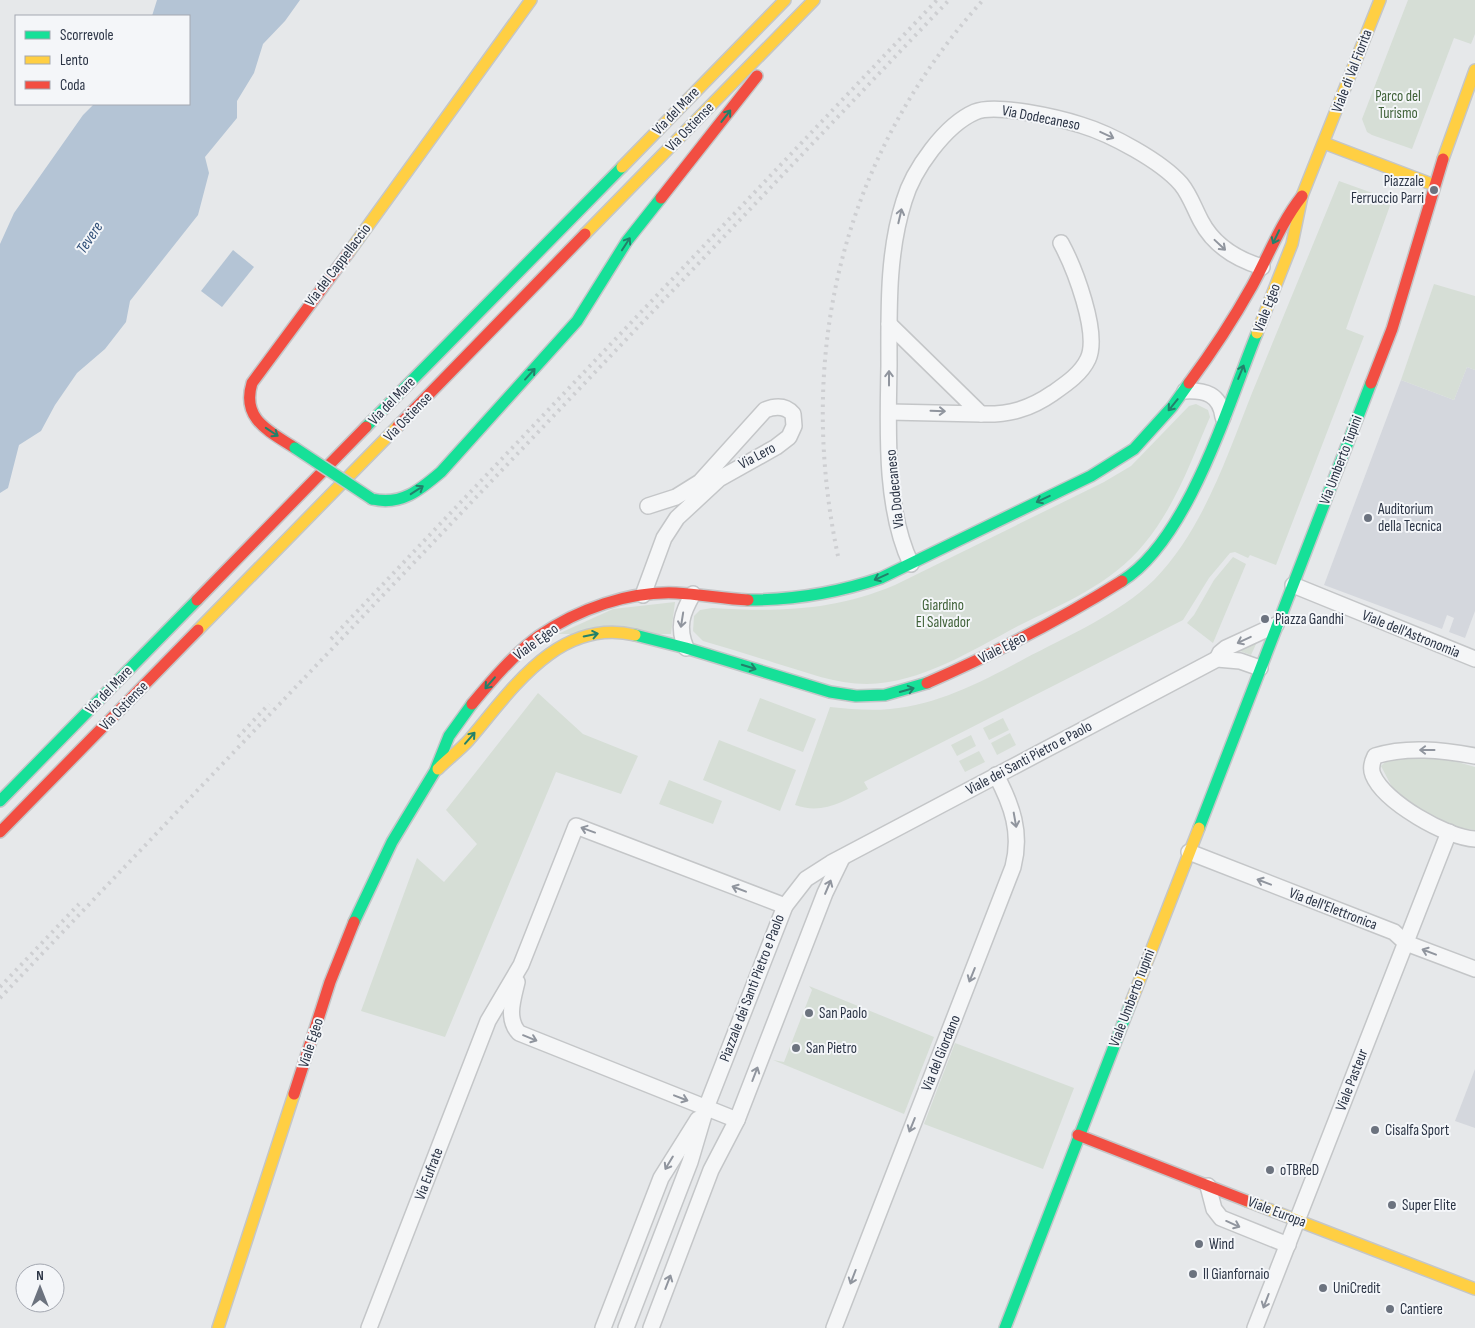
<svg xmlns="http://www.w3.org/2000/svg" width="1475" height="1328" viewBox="0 0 1475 1328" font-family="'Sofia Sans Condensed',sans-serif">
	<rect width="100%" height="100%" fill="#e6e8ea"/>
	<g fill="#d4d7dd">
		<polygon points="1467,367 1475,370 1475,611 1465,638 1449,632 1454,618 1447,615 1442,629 1324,585 1401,380 1454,400"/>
		<polygon points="1475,1069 1475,1128 1455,1121"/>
	</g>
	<g fill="#d6ded6">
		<polygon points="1408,0 1475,0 1475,34 1471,44 1454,38 1412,149 1372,135 1367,132 1362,119"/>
		<path d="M1339 181 1392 200 1346 329 1364 336 1276 565 1250 555 1248 558 1235 552 1230 553 1209 578 1183 620 864 782 868 789C843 801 823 815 795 805L830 707C850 709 870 711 890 709 938 705 983 681 1024 659 1066 637 1120 613 1154 580 1203 530 1227 456 1252 393 1281 322 1310 252 1339 181Z"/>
		<polygon points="1434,284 1475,296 1475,370 1467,367 1454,400 1401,380"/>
		<path d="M1196 404 1208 410 1210 417C1191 461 1175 507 1144 544 1112 584 1062 604 1018 626 971 651 921 683 867 684 835 684 806 672 775 663 751 655 727 648 703 641L693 631 694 616 700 610 712 608C779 612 833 611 895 585L1104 482 1131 466 1189 406Z"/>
		<polygon points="1233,557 1246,564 1213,643 1187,623 1194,615 1214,580"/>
		<polygon points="675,602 671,634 558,634 613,609"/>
		<polygon points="1257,642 1251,655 1237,650"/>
		<polygon points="538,693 583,734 638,756 621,794 556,772 445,1037 361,1011 417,858 444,882 477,844 446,810"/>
		<polygon points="760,698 816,719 803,752 747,731"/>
		<polygon points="1003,718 1009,730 989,740 983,728"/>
		<polygon points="1010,733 1016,745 997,755 991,743"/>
		<polygon points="971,735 976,746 957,756 951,745"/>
		<polygon points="719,740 796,770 780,811 703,780"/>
		<polygon points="979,751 985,762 965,772 959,761"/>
		<polygon points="1419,756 1447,759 1475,767 1475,830 1451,827 1426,813 1393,789 1381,766 1388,759"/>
		<polygon points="669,780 722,801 713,824 659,804"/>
		<polygon points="809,986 934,1037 904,1114 773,1060 784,1062 812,990"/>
		<polygon points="955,1043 1074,1088 1043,1169 924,1124"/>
	</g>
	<g fill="#b4c4d5">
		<polygon points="157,0 300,0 285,21 263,44 254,73 237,101 237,118 205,157 209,173 198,215 130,301 126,322 105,349 77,373 55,405 41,431 19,445 8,488 0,493 0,244 14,213 83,115 94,104 189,104 189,16 152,16"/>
		<polygon points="233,250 254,267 222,307 201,291"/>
	</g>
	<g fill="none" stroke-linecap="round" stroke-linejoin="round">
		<g stroke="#c4c6c8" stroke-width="18">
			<g id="street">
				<polyline points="889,324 981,414 889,412"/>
				<path d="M1185 391C1205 390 1220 394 1223 417"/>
				<path d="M981 414C1009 415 1030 409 1053 393 1066 384 1081 374 1088 359 1100 333 1074 267 1061 243"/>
				<path d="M911 564C884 507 888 428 889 366 889 312 887 254 904 201 913 170 945 125 975 112 996 103 1059 118 1081 125 1111 134 1161 161 1181 184 1190 195 1194 208 1201 221 1214 246 1236 259 1262 267"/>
				<polyline points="1293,585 1475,659"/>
				<path d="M643 595 664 538 677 518 719 479 776 447 789 437 794 426 793 414C785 405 775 406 765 410L700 482 676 497 648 506"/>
				<path d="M686 648C677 627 682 613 693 594"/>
				<polyline points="1217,659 1220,653 1226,648 1276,625"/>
				<path d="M1475 756C1442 750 1407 746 1375 756 1372 762 1370 768 1373 775 1384 802 1447 838 1475 839"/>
				<polyline points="1189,852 1394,932 1406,943 1475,969"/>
				<path d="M517 982C513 999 506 1019 519 1033L737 1120"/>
				<polyline points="1208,1186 1214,1209 1221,1218 1288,1245"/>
				<polyline points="369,1328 488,1021 521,965 576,826 785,906"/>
				<polyline points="603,1328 661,1178 698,1119"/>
				<polyline points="626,1328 690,1162 706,1108 785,906 806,879 831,863 1217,659 1240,661 1260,668"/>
				<polyline points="651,1328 711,1170 737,1120 825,893 842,858"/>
				<path d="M834 1328 1013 867C1022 833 1012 805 996 775"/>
				<polyline points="1255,1328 1449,832"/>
			</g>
		</g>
		<g stroke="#c4c6c8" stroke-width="14">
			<g id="fast">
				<polyline points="366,427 622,167"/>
				<path d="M372 499C401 506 420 490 441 472L577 321 627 241 661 198"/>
				<path d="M1122 581C1189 539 1228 404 1257 333"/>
				<path d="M748 600C795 600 837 593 881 578L1091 476 1134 449 1172 407 1189 383"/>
				<polyline points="635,635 686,648 830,692 856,696 885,695 927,683"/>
				<polyline points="0,801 197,600"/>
				<polyline points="1199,828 1371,383"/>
				<polyline points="354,922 392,842 435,771 449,736 472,704"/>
				<polyline points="1005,1328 1130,1005"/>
			</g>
		</g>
		<g stroke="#c4c6c8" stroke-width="14">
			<g id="slow">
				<polyline points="1324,143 1434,185"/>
				<polyline points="1443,159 1475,70"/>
				<polyline points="622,167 785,0"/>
				<polyline points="585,234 814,0"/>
				<polyline points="349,252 531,0"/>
				<polyline points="1257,333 1292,244 1302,196 1380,0"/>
				<polyline points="198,630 398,426"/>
				<path d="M438 769C448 759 460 750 469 740 511 691 558 617 635 635"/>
				<polyline points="1130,1005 1199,828"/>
				<polyline points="1247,1201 1475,1289"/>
				<polyline points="218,1328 294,1094"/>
			</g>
		</g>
		<g stroke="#c4c6c8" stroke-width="14">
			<g id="jam">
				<polyline points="661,198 757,76"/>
				<path d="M1189 383C1212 352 1233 320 1252 286 1269 255 1280 224 1302 196"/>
				<polyline points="1371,383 1392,329 1443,159"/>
				<polyline points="398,426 585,234"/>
				<path d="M295 448C269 431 241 419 252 383L349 252"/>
				<polyline points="197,600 366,427"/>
				<path d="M927 683C995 653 1060 620 1122 581"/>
				<path d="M472 704C492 680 514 654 539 636 578 609 629 591 676 593 700 594 724 599 748 600"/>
				<polyline points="0,832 198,630"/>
				<polyline points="294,1094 330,982 354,922"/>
				<polyline points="1078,1135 1247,1201"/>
			</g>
		</g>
		<use href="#street" stroke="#f5f6f7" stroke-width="15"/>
		<use href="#fast" stroke="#16e098" stroke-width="11"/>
		<use href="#slow" stroke="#ffcf43" stroke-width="11"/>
		<use href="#jam" stroke="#f24e42" stroke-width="11"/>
		<g stroke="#cecfd2" stroke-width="4" stroke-dasharray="2.5 5" stroke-linecap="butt">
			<path d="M838 556C795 352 843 156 983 0"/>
			<polyline points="331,639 937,0"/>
			<polyline points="238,737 269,704"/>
			<polyline points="0,987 79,904"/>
			<polyline points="0,998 949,0"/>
		</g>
		<g stroke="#c4c6c8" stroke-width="14" stroke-linecap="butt">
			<polyline id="fast-bridge" points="295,448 372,499"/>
		</g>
		<use href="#fast-bridge" stroke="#16e098" stroke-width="11"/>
	</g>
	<defs><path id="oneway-shaft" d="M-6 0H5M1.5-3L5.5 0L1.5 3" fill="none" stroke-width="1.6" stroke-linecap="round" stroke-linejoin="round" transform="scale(1.25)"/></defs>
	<g stroke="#22816a">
		<use href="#oneway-shaft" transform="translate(726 116) rotate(-52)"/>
		<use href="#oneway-shaft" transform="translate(1276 237) rotate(115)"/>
		<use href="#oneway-shaft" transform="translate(626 244) rotate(-57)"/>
		<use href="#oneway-shaft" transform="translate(1241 372) rotate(-68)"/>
		<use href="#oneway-shaft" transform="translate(530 374) rotate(-48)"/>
		<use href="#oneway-shaft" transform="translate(1173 405) rotate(129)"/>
		<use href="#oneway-shaft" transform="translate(272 432) rotate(34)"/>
		<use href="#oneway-shaft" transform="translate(417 490) rotate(-33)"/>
		<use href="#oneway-shaft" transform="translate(1043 499) rotate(155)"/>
		<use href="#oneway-shaft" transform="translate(881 577) rotate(156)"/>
		<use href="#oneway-shaft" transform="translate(591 635) rotate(-11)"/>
		<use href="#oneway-shaft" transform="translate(749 667) rotate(17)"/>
		<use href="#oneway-shaft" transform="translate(490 683) rotate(131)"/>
		<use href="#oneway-shaft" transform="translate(907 690) rotate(-16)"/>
		<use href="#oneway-shaft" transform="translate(470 738) rotate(-49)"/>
	</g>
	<g stroke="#90959e">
		<use href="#oneway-shaft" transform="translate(1107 135) rotate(25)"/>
		<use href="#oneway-shaft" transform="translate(900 216) rotate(-77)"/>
		<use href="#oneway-shaft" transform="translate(1220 245) rotate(43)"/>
		<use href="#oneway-shaft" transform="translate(889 378) rotate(-90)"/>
		<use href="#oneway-shaft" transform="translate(938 411) rotate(2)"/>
		<use href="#oneway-shaft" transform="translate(682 620) rotate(99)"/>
		<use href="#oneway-shaft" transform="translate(1244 640) rotate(155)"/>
		<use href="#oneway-shaft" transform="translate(1427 750) rotate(180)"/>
		<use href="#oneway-shaft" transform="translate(1015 820) rotate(80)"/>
		<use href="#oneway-shaft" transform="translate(588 830) rotate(-160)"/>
		<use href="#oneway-shaft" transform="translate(1264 882) rotate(-159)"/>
		<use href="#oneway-shaft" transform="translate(828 887) rotate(-67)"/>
		<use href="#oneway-shaft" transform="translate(739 889) rotate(-159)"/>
		<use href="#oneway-shaft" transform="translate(1429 952) rotate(-159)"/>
		<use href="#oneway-shaft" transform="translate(972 975) rotate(112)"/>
		<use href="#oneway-shaft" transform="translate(530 1038) rotate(22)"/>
		<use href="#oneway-shaft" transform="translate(755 1074) rotate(-69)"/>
		<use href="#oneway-shaft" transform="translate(681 1098) rotate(21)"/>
		<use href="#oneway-shaft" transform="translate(912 1125) rotate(112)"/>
		<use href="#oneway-shaft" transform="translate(669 1163) rotate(121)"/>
		<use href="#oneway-shaft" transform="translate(1233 1224) rotate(24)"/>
		<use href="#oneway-shaft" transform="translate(853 1277) rotate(111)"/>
		<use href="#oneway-shaft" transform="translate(668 1282) rotate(-69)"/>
		<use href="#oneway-shaft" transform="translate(1266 1301) rotate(111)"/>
	</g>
	<g fill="#6c737f" stroke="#f4f6f9" stroke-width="2">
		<circle cx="1434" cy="190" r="5"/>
		<circle cx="1368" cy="518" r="5"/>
		<circle cx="1265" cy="619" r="5"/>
		<circle cx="809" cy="1013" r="5"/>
		<circle cx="796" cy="1048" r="5"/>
		<circle cx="1375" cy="1130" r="5"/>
		<circle cx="1270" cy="1170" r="5"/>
		<circle cx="1392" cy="1205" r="5"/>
		<circle cx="1199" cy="1244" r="5"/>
		<circle cx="1193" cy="1274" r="5"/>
		<circle cx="1323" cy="1288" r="5"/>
		<circle cx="1390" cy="1309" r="5"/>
	</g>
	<g text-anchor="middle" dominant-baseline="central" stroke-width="4" stroke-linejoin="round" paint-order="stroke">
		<g font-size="15" fill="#2b3445" stroke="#f4f6f9">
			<text transform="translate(1352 71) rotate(-69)">Viale di Val Fiorita</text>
			<text transform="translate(676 111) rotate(-46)">Via del Mare</text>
			<text transform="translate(1041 118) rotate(11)">Via Dodecaneso</text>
			<text transform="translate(690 127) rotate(-46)">Via Ostiense</text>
			<text transform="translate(338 265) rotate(-53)">Via del Cappellaccio</text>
			<text transform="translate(1267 308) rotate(-69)">Viale Egeo</text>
			<text transform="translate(392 401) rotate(-46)">Via del Mare</text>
			<text transform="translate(408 417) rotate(-46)">Via Ostiense</text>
			<text transform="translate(757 456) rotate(-28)">Via Lero</text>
			<text transform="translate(1341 460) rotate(-69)">Via Umberto Tupini</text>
			<text transform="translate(895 489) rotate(-96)">Via Dodecaneso</text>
			<text transform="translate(1411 634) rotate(22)">Viale dell'Astronomia</text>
			<text transform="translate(536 642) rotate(-36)">Viale Egeo</text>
			<text transform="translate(1002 648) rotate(-27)">Viale Egeo</text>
			<text transform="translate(109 690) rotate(-46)">Via del Mare</text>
			<text transform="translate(124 706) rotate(-46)">Via Ostiense</text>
			<text transform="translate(1029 758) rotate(-28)">Viale dei Santi Pietro e Paolo</text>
			<text transform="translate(1333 909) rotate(21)">Via dell'Elettronica</text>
			<text transform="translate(752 988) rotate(-69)">Piazzale dei Santi Pietro e Paolo</text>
			<text transform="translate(1132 998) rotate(-69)">Viale Umberto Tupini</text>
			<text transform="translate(311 1043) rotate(-72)">Viale Egeo</text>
			<text transform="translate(941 1053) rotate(-68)">Via del Giordano</text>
			<text transform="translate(1352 1080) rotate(-69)">Viale Pasteur</text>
			<text transform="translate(429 1174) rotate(-69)">Via Eufrate</text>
			<text transform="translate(1277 1212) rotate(21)">Viale Europa</text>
		</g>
		<g font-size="15" fill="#3f6138" stroke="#f4f6f9">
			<text x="1398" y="96">Parco del<tspan x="1398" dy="17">Turismo</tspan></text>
			<text x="943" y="605">Giardino<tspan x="943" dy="17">El Salvador</tspan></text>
		</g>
		<g font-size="15" fill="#2b3445" stroke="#f4f6f9" text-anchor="start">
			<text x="1424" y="181" text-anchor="end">Piazzale<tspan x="1424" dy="17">Ferruccio Parri</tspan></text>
			<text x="1378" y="509">Auditorium<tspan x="1378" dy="17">della Tecnica</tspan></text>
			<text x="1275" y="619">Piazza Gandhi</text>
			<text x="819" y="1013">San Paolo</text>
			<text x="806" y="1048">San Pietro</text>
			<text x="1385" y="1130">Cisalfa Sport</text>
			<text x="1280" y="1170">oTBReD</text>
			<text x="1402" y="1205">Super Elite</text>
			<text x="1209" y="1244">Wind</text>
			<text x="1203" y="1274">Il Gianfornaio</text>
			<text x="1333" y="1288">UniCredit</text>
			<text x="1400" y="1309">Cantiere</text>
		</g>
		<g font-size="16" font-style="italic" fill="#34527a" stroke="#f4f6f9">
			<text transform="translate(90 238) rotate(-56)">Tevere</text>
		</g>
	</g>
	<rect x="15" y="15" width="175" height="90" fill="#f4f6f9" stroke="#a4a8b1"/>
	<rect x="25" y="31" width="25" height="8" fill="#16e098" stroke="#a4a8b1"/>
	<text x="60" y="40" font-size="15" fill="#2b3445">Scorrevole</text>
	<rect x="25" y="56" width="25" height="8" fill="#ffcf43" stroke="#a4a8b1"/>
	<text x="60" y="65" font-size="15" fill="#2b3445">Lento</text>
	<rect x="25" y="81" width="25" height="8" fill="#f24e42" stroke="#a4a8b1"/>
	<text x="60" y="90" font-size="15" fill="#2b3445">Coda</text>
	<g transform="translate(40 1288)"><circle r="24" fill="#f4f6f9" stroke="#a4a8b1"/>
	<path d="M0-4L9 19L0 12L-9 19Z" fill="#6c737f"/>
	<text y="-8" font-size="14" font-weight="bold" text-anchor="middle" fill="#2b3445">N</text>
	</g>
</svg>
